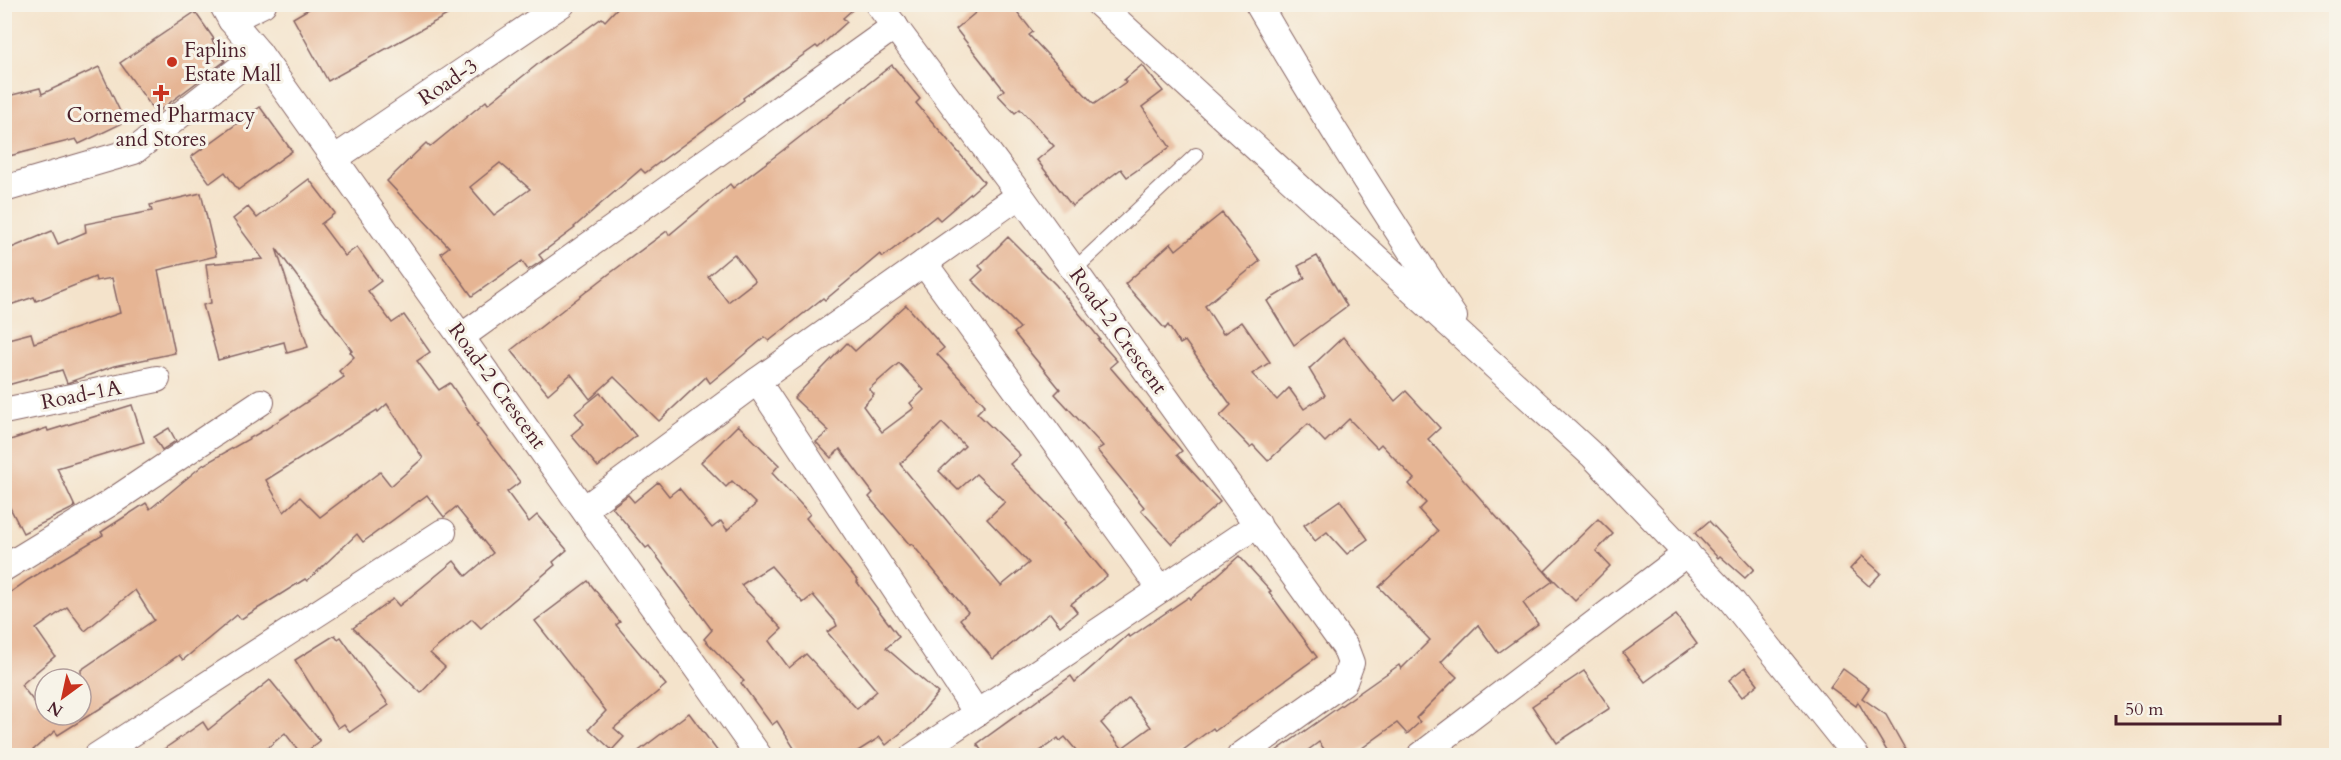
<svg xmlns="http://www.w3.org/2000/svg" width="2341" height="760" viewBox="0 0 2341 760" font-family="Cardo,serif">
	<rect width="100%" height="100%" fill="#f7f3e8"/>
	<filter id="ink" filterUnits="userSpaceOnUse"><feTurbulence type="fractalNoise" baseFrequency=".0167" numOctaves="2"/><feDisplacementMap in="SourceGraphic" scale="12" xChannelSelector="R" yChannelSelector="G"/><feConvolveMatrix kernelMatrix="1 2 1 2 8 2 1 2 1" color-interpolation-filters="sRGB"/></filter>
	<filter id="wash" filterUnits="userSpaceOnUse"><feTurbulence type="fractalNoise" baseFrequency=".008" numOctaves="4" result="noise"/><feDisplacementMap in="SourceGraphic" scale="24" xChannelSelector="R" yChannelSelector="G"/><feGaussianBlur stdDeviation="1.35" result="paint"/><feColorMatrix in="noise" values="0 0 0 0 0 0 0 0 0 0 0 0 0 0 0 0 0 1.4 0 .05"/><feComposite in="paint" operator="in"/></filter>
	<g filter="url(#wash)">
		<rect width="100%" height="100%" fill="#f4e3cb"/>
		<g id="blocks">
			<g fill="#e6b594" fill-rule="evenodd">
				<polygon points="317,4 467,4 328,81 293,18"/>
				<path d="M621 4H859L843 18 847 22 818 48 816 46 743 98 744 100 645 173 641 169 574 227 575 228 539 255 543 260 528 270 522 261 472 296 441 253 449 247 387 181 426 143 430 147 486 101 488 104 543 60 602 18 605 21ZM500 163 530 189 494 215 470 187Z"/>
				<polygon points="986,4 1011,4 1033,32 1029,35 1094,104 1126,82 1124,80 1142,65 1163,91 1142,107 1170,147 1127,177 1121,169 1072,206 1037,160 1054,146 1020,109 1015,113 998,95 1004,90 956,29"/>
				<polygon points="195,12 214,39 212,40 225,61 156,113 120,63"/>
				<path d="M892 65 920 99 916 103 984 182 940 220 936 216 883 257 880 254 825 300 823 298 769 341 765 337 710 383 706 377 659 421 614 377 590 399 571 374 548 394 511 350 609 274 667 231 669 235 730 184 733 188 782 151ZM734 254 755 281 728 302 708 276Z"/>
				<polygon points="99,67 125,122 79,144 76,139 9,156 4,139 4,97 40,88 42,94"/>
				<polygon points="260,107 292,151 238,190 225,172 210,183 191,157"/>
				<path d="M309 179 335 213 321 224 345 256 357 247 381 281 368 291 392 323 404 315 430 352 417 361 439 390 450 383 478 424 476 425 520 482 507 492 529 522 537 515 567 550 553 562 555 565 481 628 472 619 430 653 445 667 421 693 353 628 393 599 399 606 454 561 466 576 493 553 456 507 444 517 427 495 363 542 357 534 307 581 305 579 241 619 237 615 183 660 179 655 120 696 58 735 55 731 26 756H4V597L28 580 103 535 101 532 146 503 150 509 203 465 266 429 344 377 339 371 354 357 350 352 352 351 276 248 308 347 287 353 284 342 218 360 203 305 211 303 206 264 263 259 233 219 248 207 257 218ZM387 404 423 458 391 486 380 472 320 517 300 497 284 512 266 480 377 410 378 412ZM135 590 154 620 81 670V715H45V695L35 703 21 685 55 656 36 629 67 607 85 631Z"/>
				<polygon points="201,193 216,256 158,270 175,353 114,366 67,383 62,370 4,386 4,340 31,333 34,343 120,313 112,278 96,281 95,277 36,301 34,297 4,307 4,251 52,231 58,244 86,232 85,224 152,211 150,205"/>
				<polygon points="1222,213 1260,261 1205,306 1223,334 1242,322 1270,362 1252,374 1277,400 1289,388 1304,409 1325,395 1309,369 1343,337 1395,401 1406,391 1440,428 1428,439 1553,581 1523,603 1538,624 1498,653 1478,625 1441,662 1457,677 1416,718 1420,722 1407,734 1397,723 1351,756 1329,756 1319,742 1300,756 1269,756 1399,665 1401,669 1430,640 1379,587 1438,531 1419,510 1426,503 1409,484 1414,479 1381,444 1377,448 1349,419 1325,442 1308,424 1268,461 1253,445 1250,447 1220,416 1231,405 1185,341 1180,344 1168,325 1165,329 1125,284 1171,243 1176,250"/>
				<polygon points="1008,237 1056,285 1100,339 1098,340 1117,361 1110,367 1182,451 1177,455 1220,502 1172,544 1141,510 1144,507 1097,450 1103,446 1055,394 1060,389 1014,333 1020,328 972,280 983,270 979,266"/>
				<polygon points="1317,256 1347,306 1294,345 1267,301 1305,278 1298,266"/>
				<path d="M906 305 944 348 937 354 985 405 977 413 1020 455 1010 464 1066 522 1064 523 1107 576 1071 604 1077 612 1060 626 1050 613 993 659 960 619 968 612 912 544 910 545 869 497 873 493 840 449 831 458 816 442 829 431 794 398 847 343 855 351ZM899 363 924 390 910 403 914 408 882 432 863 406 874 394 869 389ZM942 423 965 446 939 471 958 490 976 474 1005 502 987 519 1029 563 1001 586 900 464Z"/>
				<polygon points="600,393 636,436 598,467 571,435 584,424 575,413"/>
				<polygon points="132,405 144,442 57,468 75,507 23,533 4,496 4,442 47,428 48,431"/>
				<path d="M738 425 779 465 772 473 810 514 806 518 858 581 857 582 899 637 886 648 938 693 913 723 886 745 880 737 850 756H799L777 721 772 725 741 683 744 681 704 639 712 630 649 546 646 548 612 507 628 495 634 502 658 482 669 496 679 488 712 528 721 521 727 530 756 504 732 481 726 487 701 462ZM771 566 803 603 813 595 835 621 837 626 827 632 877 691 857 709 806 654 789 668 769 641 782 629 741 585Z"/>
				<polygon points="169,428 176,441 162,450 154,437"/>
				<polygon points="1340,500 1368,539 1347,554 1327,532 1315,541 1304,525"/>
				<polygon points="1598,519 1613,534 1596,551 1610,566 1575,601 1545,571"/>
				<polygon points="1709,521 1754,569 1745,578 1720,556 1718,558 1695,533"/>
				<path d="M1239 556 1271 591 1269 592 1317 657 1215 731 1213 728 1175 756H1081L1065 737 1060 741 1058 738 1033 756H985L977 744 1071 676 1075 682 1128 635 1130 637 1189 597 1191 599ZM1129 698 1151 727 1122 748 1101 723Z"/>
				<polygon points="1862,556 1881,573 1869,586 1850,569"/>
				<polygon points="588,581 620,622 616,625 666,685 614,728 624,737 612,750 589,729 606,711 535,621"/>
				<polygon points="1676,615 1697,644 1645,682 1623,653"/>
				<polygon points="335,635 338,639 341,637 389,705 350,732 344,724 338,728 295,660"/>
				<polygon points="1745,667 1758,684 1742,697 1729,680"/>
				<polygon points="1843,669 1869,688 1862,698 1886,715 1909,756 1890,756 1858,702 1856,706 1830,687"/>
				<polygon points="1584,671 1610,708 1557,743 1532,706"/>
				<polygon points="270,680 320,741 302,755 285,733 258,756 154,756 203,722 208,730"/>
				<polygon points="689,713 721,756 632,756"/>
			</g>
		</g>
	</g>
	<g filter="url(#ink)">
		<use href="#blocks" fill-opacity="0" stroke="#866463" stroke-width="1.5"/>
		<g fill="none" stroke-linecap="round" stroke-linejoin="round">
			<g stroke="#866463" stroke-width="16">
				<polyline id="lane" points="1074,270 1196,155"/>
			</g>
			<g stroke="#866463" stroke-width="28">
				<g id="street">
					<polyline points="222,4 231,20 259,53 759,756"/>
					<polyline points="878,4 1020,195 1345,647 1351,663 1344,682 1240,756"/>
					<polyline points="1099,4 1593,456 1731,600 1856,756"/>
					<path d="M1258 4C1320 111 1386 214 1454 317"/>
					<polyline points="231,20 263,4"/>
					<polyline points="334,159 562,4"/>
					<polyline points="4,189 134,151 259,53"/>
					<polyline points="924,263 1161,589"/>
					<polyline points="461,337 895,26"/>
					<polyline points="757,381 977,713"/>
					<polyline points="4,411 157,379"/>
					<polyline points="584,509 757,381 1020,195"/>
					<polyline points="4,568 107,505 261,402"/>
					<polyline points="97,756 443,532"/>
					<polyline points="913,756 1258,524"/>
					<polyline points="1420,756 1687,553"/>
				</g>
			</g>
			<use href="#lane" stroke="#fff" stroke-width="14"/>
			<use href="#street" stroke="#fff" stroke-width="26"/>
		</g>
	</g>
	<g fill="#c8321e" stroke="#f7f3e8" stroke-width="2">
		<circle cx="172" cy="62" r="6"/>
		<path d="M158 84h6v6h6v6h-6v6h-6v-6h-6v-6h6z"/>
	</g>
	<g text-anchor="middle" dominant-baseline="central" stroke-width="6" stroke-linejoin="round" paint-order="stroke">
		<g font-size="21" fill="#4a1f2b" stroke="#f7f3e8" text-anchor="start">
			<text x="184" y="50">Faplins<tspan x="184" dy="24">Estate Mall</tspan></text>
			<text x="161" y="115" text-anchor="middle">Cornemed Pharmacy<tspan x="161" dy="24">and Stores</tspan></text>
		</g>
		<g font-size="21" fill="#4a1f2b" stroke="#f7f3e8">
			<text transform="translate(448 82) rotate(-34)">Road-3</text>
			<text transform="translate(1118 331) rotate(54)">Road-2 Crescent</text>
			<text transform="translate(497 386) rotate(54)">Road-2 Crescent</text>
			<text transform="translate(81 395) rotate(-11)">Road-1A</text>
		</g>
	</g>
	<rect width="2341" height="760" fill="none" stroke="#f7f3e8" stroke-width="24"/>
	<g transform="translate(63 697) rotate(213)"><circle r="28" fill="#f7f3e8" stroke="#b29e9c" stroke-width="1.5"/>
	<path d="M0-4.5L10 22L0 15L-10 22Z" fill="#c8321e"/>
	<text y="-9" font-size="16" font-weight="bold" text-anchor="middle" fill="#4a1f2b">N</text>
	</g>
	<path d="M2116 715v9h164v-9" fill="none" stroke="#4a1f2b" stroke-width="3"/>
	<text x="2125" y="715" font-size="18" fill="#4a1f2b" stroke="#f7f3e8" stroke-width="4.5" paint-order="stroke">50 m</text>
</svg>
